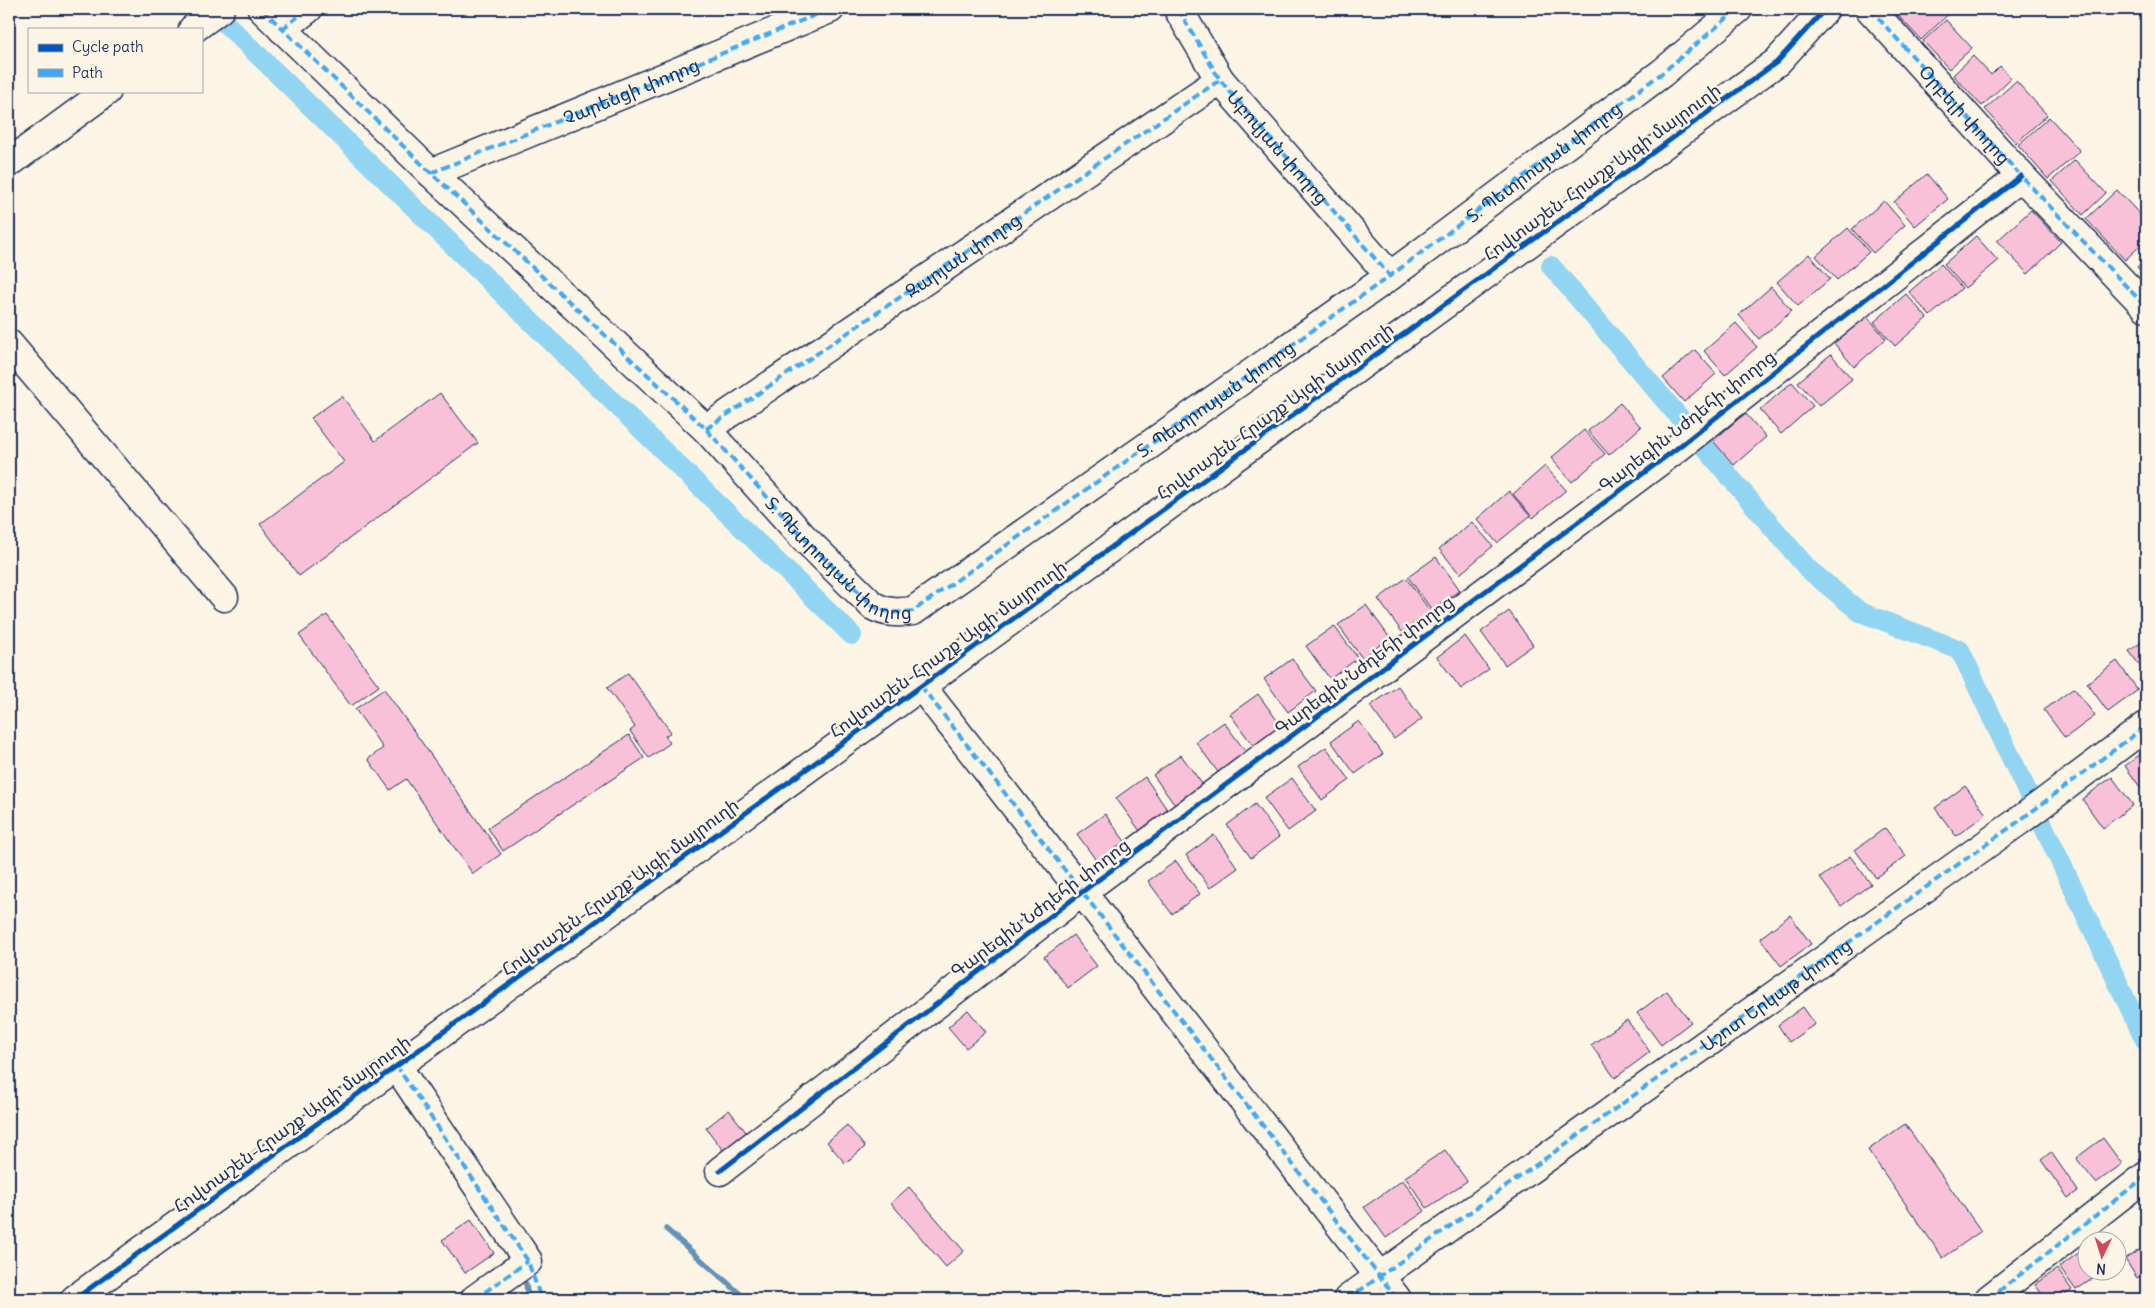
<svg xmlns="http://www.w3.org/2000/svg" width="2155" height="1308" viewBox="0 0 2155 1308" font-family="Delius,'Noto Sans Armenian',sans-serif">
	<rect width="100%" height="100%" fill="#fcf5e5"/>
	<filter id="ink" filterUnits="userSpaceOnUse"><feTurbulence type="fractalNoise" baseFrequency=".02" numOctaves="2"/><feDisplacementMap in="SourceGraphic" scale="10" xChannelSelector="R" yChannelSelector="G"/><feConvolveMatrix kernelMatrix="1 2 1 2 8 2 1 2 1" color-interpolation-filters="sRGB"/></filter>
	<g filter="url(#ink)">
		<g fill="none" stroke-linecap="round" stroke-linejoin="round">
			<g stroke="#6293b7" stroke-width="5.5">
				<polyline points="666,1229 746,1299"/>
				<polyline points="526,1284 528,1299"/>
			</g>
			<g stroke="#91d5f2" stroke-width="20">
				<polyline points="219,17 852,635"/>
				<polyline points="1551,266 1808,569 1860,612 1960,650 2146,1042"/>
			</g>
		</g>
		<g fill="#f9c1d8" stroke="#1b2f5e">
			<polygon points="1892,9 1954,9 1921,40"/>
			<polygon points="1946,20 1972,48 1949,69 1923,41"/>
			<polygon points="1973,56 1991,75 2000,66 2011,78 1982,106 1953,75"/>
			<polygon points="2016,81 2047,115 2016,143 1985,109"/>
			<polygon points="2049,117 2080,151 2048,179 2018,145"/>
			<polygon points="2075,160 2106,193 2083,215 2052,181"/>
			<polygon points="1927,174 1948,199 1915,226 1894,202"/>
			<polygon points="2117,190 2146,221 2146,240 2125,260 2086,219"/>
			<polygon points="1884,201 1905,225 1873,253 1852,229"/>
			<polygon points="2031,210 2061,242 2028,274 1997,241"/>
			<polygon points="1848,228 1869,252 1837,280 1816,256"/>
			<polygon points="1976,236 1998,261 1965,288 1944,264"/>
			<polygon points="1809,254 1830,279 1798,306 1777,282"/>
			<polygon points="2146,258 2146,277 2137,267"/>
			<polygon points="1941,264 1962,288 1930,316 1909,292"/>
			<polygon points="1771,287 1792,311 1759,339 1739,315"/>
			<polygon points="1906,294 1927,318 1895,346 1874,322"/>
			<polygon points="1866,315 1886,339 1854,367 1833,342"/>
			<polygon points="1736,323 1757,347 1725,375 1704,351"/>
			<polygon points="1695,350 1716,374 1684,402 1663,378"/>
			<polygon points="1831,354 1852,379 1819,406 1798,382"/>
			<polygon points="1792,382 1813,406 1781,434 1760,410"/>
			<polygon points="440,393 478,443 299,576 260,524 344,462 311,418 342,396 375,441"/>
			<polygon points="1620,403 1641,427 1609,455 1588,431"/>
			<polygon points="1745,413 1766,437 1734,465 1713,441"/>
			<polygon points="1584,430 1605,454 1572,482 1551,458"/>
			<polygon points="1545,466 1566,490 1533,518 1513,494"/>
			<polygon points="1509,491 1530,516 1497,543 1477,519"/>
			<polygon points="1472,522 1493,546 1460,574 1439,549"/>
			<polygon points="1436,557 1460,590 1432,610 1408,577"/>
			<polygon points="1406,578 1431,612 1402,632 1378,599"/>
			<polygon points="1366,605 1390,638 1362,658 1338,625"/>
			<polygon points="1509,611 1533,645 1505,665 1481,632"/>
			<polygon points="327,615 379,686 351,706 299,635"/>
			<polygon points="1334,626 1358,658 1330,679 1306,646"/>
			<polygon points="1465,636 1489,669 1461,689 1437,657"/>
			<polygon points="2146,639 2146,674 2129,651"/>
			<polygon points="1292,659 1316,691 1288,712 1264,679"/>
			<polygon points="2117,661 2138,690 2108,712 2087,683"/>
			<polygon points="628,673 671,732 665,736 670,743 649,758 630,731 635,727 607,688"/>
			<polygon points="1398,686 1422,719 1394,739 1370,706"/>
			<polygon points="2074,688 2095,716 2065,738 2044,710"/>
			<polygon points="384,689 501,854 473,874 406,779 390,790 368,759 383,748 355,709"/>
			<polygon points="1258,694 1282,727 1254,747 1230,714"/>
			<polygon points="1359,721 1383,754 1355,774 1331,741"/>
			<polygon points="1224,722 1248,755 1220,775 1196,742"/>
			<polygon points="629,735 644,758 503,851 488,828"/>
			<polygon points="1326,747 1350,780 1322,800 1298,767"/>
			<polygon points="2146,750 2146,794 2145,794 2125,766"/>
			<polygon points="1181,755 1205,788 1177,808 1153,775"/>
			<polygon points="1145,777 1168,811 1140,831 1116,798"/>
			<polygon points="2112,777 2133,805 2103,828 2082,799"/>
			<polygon points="1292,778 1316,811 1288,831 1264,798"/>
			<polygon points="1965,786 1986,814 1956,836 1935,808"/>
			<polygon points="1255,804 1279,837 1251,858 1227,825"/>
			<polygon points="1105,814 1129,847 1101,867 1077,834"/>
			<polygon points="1885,828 1906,856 1876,878 1855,850"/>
			<polygon points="1214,835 1238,868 1210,888 1186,855"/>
			<polygon points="1850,856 1871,884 1841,906 1820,878"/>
			<polygon points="1176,861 1200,894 1172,914 1148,881"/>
			<polygon points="1790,915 1811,944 1781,966 1760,938"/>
			<polygon points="1073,935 1097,966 1068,988 1044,957"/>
			<polygon points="1667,991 1691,1022 1661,1045 1637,1013"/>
			<polygon points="1803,1007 1815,1024 1789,1042 1778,1025"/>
			<polygon points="968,1010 986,1032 966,1048 948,1027"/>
			<polygon points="1627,1020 1650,1052 1615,1078 1591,1045"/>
			<polygon points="729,1110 749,1136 726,1154 706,1128"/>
			<polygon points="1905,1124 1981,1231 1943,1258 1868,1150"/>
			<polygon points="847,1125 865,1147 845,1163 827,1142"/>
			<polygon points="2103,1138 2122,1164 2096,1183 2076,1158"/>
			<polygon points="1445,1150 1467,1181 1427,1208 1405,1177"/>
			<polygon points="2051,1152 2078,1191 2068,1198 2041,1160"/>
			<polygon points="1403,1180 1425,1211 1386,1238 1364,1207"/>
			<polygon points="909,1187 964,1251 946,1267 891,1203"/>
			<polygon points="471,1220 494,1253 465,1273 442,1240"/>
			<polygon points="2145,1246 2146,1248 2146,1272 2137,1278 2125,1259"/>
			<polygon points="2084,1249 2088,1254 2088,1270 2099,1270 2101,1273 2076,1290 2059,1267"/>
			<polygon points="2057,1269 2072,1290 2059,1299 2046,1299 2035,1285"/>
		</g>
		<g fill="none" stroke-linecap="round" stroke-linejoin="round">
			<g stroke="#1b2f5e" stroke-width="31">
				<g id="minor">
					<path d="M262 9 431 173 706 429 803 537 873 606C886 613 898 613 913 611L1390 276 1662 73 1738 9"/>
					<polyline points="1178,9 1220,80 1390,276"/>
					<path id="s1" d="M1870 9 2021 176 2146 307"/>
					<polyline points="193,29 220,9"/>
					<polyline points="282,29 308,9"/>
					<polyline points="9,163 107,91"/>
					<polyline points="431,173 830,9"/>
					<polyline points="9,344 224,597"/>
					<polyline points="706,429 1220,80"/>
					<polyline points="921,686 1082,892 1397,1299"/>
					<polyline points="396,1065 528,1261 475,1299"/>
					<polyline points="720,1171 1082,892 1676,449 2021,176"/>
					<polyline points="75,1299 921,686 1777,62 1825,9"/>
					<path id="s2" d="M1348 1299 2019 821 2146 726"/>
					<polyline points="1989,1299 2146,1176"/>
				</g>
			</g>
			<use href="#minor" stroke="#fcf5e5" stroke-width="28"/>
			<g stroke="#3fa9f5" stroke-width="4" stroke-dasharray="8 4" stroke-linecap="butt">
				<path id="s3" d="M262 9 431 173 706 429 803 537 873 606C886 613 898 613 913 611L1390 276 1662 73 1738 9"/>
				<path id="s4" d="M1178 9 1220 80 1390 276"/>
				<polyline points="1870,9 2021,176 2146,307"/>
				<polyline points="282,29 308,9"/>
				<path id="s5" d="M431 173 830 9"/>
				<path id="s6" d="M706 429 1220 80"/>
				<polyline points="921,686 1082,892 1397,1299"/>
				<polyline points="396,1065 528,1261 541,1299"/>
				<polyline points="475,1299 528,1261"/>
				<polyline points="1348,1299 2019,821 2146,726"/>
				<polyline points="1989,1299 2146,1176"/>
			</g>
			<g stroke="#fcf5e5" stroke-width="8">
				<g id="cycleway">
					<polyline points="720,1171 1082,892 1676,449 2021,176"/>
					<polyline points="75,1299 921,686 1777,62 1825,9"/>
				</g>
			</g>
			<use href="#cycleway" stroke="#0057b8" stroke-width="5"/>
		</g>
	</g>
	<g text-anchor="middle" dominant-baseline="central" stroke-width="5" stroke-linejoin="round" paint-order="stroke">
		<g font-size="18" fill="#1b2f5e" stroke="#fcf5e5">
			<text stroke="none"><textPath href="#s5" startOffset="216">Չարենցի փողոց</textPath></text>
			<text stroke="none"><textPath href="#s1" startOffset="142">Օրբելի փողոց</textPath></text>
			<text stroke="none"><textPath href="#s4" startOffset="171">Աբովյան փողոց</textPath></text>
			<text stroke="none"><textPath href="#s3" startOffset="1670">Տ. Պետրոսյան փողոց</textPath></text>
			<text transform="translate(1602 172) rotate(-36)">Հովտաշեն-Հրաշք Այգի մայրուղի</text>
			<text stroke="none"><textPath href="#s6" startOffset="310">Զարյան փողոց</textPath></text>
			<text stroke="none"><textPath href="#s3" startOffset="1265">Տ. Պետրոսյան փողոց</textPath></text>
			<text transform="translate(1275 411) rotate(-36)">Հովտաշեն-Հրաշք Այգի մայրուղի</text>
			<text transform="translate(1687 421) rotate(-38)">Գարեգին Նժդեհի փողոց</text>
			<text stroke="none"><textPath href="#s3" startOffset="800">Տ. Պետրոսյան փողոց</textPath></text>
			<text transform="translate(948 649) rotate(-36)">Հովտաշեն-Հրաշք Այգի մայրուղի</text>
			<text transform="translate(1364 665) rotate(-37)">Գարեգին Նժդեհի փողոց</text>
			<text transform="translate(620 887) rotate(-36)">Հովտաշեն-Հրաշք Այգի մայրուղի</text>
			<text transform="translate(1040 908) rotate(-37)">Գարեգին Նժդեհի փողոց</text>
			<text stroke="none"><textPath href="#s2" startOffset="525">Աշոտ Երկաթ փողոց</textPath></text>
			<text transform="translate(292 1124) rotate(-36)">Հովտաշեն-Հրաշք Այգի մայրուղի</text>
		</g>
	</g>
	<rect width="2155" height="1308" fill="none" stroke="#fcf5e5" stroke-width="30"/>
	<rect x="15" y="15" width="2125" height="1278" fill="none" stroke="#1b2f5e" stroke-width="2" filter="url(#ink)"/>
	<rect x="28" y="28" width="175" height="65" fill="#fcf5e5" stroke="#a2a6af"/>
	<rect x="38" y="44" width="25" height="8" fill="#0057b8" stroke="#a2a6af"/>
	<text x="72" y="52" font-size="15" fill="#1b2f5e">Cycle path</text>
	<rect x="38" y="69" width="25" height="8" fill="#3fa9f5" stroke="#a2a6af"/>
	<text x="72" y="78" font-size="15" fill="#1b2f5e">Path</text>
	<g transform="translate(2102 1256) rotate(184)"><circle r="24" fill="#fcf5e5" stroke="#a2a6af"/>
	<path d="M0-4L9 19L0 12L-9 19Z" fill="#d1495b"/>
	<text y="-8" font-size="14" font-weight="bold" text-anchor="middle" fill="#1b2f5e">N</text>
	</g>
</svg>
